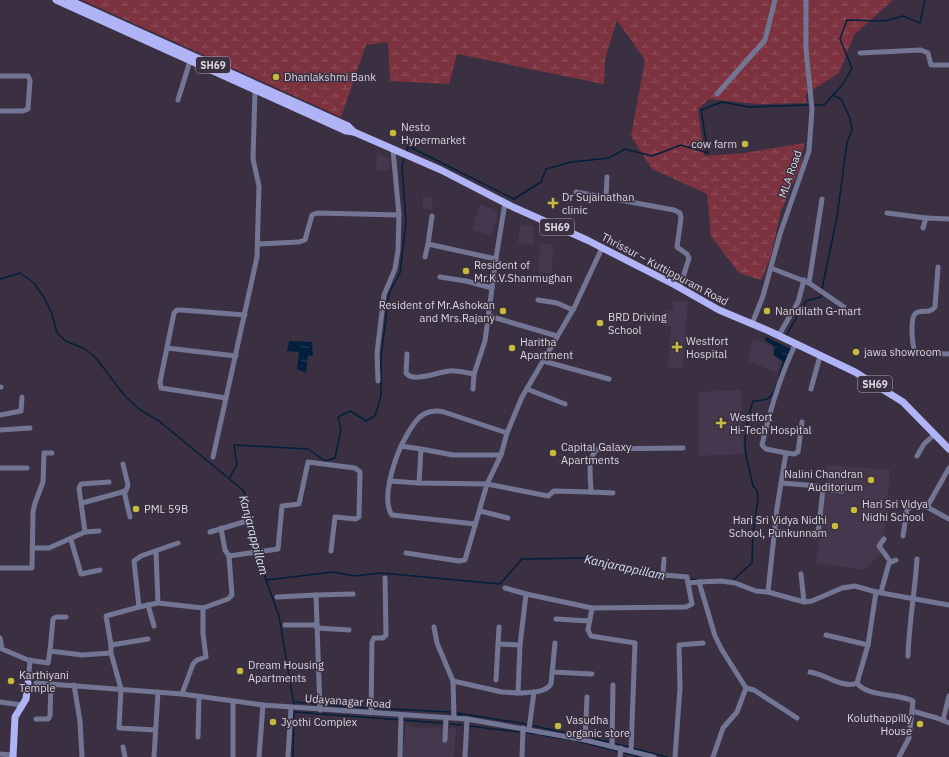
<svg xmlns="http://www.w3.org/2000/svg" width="949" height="757" viewBox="0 0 949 757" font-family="'IBM Plex Sans',sans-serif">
	<defs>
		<pattern id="wetland-marsh" width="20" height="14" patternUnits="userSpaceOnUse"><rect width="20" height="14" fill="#7c333f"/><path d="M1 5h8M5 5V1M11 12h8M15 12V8" fill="none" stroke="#8e505a"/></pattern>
		<pattern id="water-ripples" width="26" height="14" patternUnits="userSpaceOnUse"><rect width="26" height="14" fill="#021f3c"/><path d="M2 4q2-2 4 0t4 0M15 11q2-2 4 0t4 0" fill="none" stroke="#263f58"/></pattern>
	</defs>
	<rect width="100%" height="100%" fill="#3a3041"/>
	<g fill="#45374d">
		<polygon points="377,153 390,159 389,170 376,170"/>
		<polygon points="423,196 433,198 432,209 422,209"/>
		<polygon points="480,204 498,211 492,236 472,230"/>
		<polygon points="520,224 533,226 534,244 518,243"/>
		<polygon points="540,243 553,244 552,274 538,273"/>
		<polygon points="673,301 688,301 683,368 668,368 671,326 665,326 665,311 673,310"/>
		<polygon points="753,339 773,346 773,355 781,360 777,373 748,361"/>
		<polygon points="741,390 744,454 698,456 699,392"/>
		<polygon points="827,465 890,470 883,551 864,570 816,563"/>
		<polygon points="406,723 411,727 456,728 454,757 402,757"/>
	</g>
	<polygon fill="url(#wetland-marsh)" points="82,0 893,0 854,35 839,73 806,94 806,103 758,104 709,99 698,109 704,156 744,153 804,143 801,165 781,211 770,259 761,280 739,273 711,236 707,194 652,169 631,136 645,60 617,20 605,59 604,84 457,54 449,84 390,81 388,42 366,45 341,117"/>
	<g fill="url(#water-ripples)">
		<polygon points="766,337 791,349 785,363 774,355 774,346 765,340"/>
		<polygon points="289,341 312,342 313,356 308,355 306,373 297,369 299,352 287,351"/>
	</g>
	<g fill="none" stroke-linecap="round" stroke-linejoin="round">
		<g stroke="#021f3c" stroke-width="1.5">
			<polyline points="814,105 824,105 843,84 852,68 840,39 847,20 885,21 903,16 920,23 925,0"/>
			<polyline points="407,151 408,146 514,199 541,182 546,169 572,162 609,158 625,149 652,156 681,145 708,153 701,110 722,102 749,107 808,105"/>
			<polyline points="0,279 20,273 34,283 45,299 52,314 57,333 66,341 85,349 96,358 125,396 139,409 159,421 244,491 266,580 333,572 354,576 381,573 500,584 522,559 587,558 663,576"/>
			<polyline points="822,289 837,217 847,143 852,130 850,118 841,99 833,95"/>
			<polyline points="786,336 806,301 821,297 822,293"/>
			<polyline points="779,377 784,361"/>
			<polyline points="230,477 237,465 234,445 308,449 325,461 335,458 341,429 338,417 350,411 366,421 375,416 381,396 381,358 389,293 400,273 406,222 402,166 404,159"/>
			<polyline points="688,579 698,580"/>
			<polyline points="266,580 279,616 294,705"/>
			<path d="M732 581 752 563 753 532 758 499 757 490 753 486C751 476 748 465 746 455 743 437 748 418 753 401 769 400 771 400 777 384"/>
			<polyline points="294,702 316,704"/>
			<polyline points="324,705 369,708"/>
			<polyline points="372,708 450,712"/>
			<polyline points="294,712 442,723"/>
			<polyline points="458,713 526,724"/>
			<polyline points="457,714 461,715"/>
			<polyline points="450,724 462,725"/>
			<polyline points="470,726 519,732"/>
			<polyline points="534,726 581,736"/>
			<polyline points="527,733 536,734"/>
			<polyline points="542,735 571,740"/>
			<polyline points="589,738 608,742"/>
			<polyline points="577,741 617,751"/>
			<polyline points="616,744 628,747"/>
			<polyline points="632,748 667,757"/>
			<polyline points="625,753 641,757"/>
			<polyline points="293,757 294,709"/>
		</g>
		<g stroke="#737595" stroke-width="5">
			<polyline points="860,53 921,50 928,53 931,65 949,65"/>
			<polyline points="0,76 28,76 30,80 28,109 23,111 0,111"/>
			<polyline points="717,94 765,40 775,0"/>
			<polyline points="178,100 190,61"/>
			<polyline points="576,192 674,210 680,213 681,218 677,247 687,254 689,258 680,287"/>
			<polyline points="606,197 607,177"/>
			<polyline points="887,213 926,218"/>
			<polyline points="432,216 428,244 496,259"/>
			<polyline points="923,228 926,218 949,219"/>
			<polyline points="258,244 299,242 305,240 312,215 317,213 399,215"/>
			<polyline points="425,257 428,244"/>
			<path d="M938 267 935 307C930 315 920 308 915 314 910 319 912 348 916 353L949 354"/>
			<polyline points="771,268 809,283 844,307"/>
			<polyline points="440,277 466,281 492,288"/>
			<polyline points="809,283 822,199"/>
			<polyline points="538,300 557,303 573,310"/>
			<polyline points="489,316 557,336"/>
			<polyline points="752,324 763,296 780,234 809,151 812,109 806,49 806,0"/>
			<polyline points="779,335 798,302 804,280"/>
			<polyline points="167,348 236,356"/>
			<path d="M407 354 406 373C413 383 438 372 449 371 457 370 466 373 474 374L485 341 496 258 505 203"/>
			<polyline points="543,361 609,379"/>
			<polyline points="378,381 377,353 384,295 395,269 398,250 399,215 393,150"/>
			<polyline points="0,387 1,387"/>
			<polyline points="473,389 474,374"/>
			<polyline points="527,389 565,404"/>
			<polyline points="811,389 820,356"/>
			<polyline points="226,398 161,388 160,382 174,313 177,310 181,310 245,315"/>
			<polyline points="0,415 21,411 22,397"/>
			<polyline points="0,430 30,428"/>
			<path d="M401 446C411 428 419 406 444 412L507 433"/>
			<path d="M421 449 401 446C394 462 381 500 392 515L475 524"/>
			<polyline points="786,453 794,454 798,452 802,422"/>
			<polyline points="501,455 453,455 421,449 419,483 487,484 501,455 507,433 522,397 574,308 602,248"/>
			<polyline points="917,456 924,444 935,434"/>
			<polyline points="213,457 257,257 259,186 253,159 255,91"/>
			<polyline points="0,468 27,468"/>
			<polyline points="390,481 419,483"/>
			<polyline points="823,489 842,491"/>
			<polyline points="124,491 130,517"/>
			<polyline points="591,492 613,493"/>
			<polyline points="82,503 126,491 128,485 123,464"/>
			<polyline points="927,507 949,519"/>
			<polyline points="480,511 508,518"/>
			<polyline points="221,528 225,550 229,556"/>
			<polyline points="774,531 816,536 818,534 823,489 818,486 781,483"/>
			<polyline points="85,532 99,531"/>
			<polyline points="210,532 247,521"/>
			<polyline points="903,536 907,509 914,505 927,507 949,468"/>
			<polyline points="884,539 879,546 890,561"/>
			<polyline points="71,540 81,574 100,570"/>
			<polyline points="32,548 49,548 85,532 79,488 81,484 109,482"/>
			<path d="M406 553 459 561 465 560 487 484 548 496 554 491 591 492C591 479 586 457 598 449L683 448"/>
			<polyline points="664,559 663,573 664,575 687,577 688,583"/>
			<polyline points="0,568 32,568 33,512 35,503 43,482 44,453 52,453"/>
			<polyline points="801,574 804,602"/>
			<polyline points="699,582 721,581 735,583 756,591 768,592 804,602 812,601 842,588 855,586 876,592 949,605"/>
			<polyline points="505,588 526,594"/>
			<path d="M768 592 777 508 786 453 766 449 762 445C770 410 780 376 796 343"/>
			<polyline points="881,592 889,563 896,560"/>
			<polyline points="316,595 353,594"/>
			<polyline points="277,597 316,595 320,710"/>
			<polyline points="158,603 203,608"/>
			<polyline points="148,605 154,626"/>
			<polyline points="139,607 134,561 141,556 178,543"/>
			<polyline points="592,608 588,630 591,636 635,643 631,751"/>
			<polyline points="66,617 56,617 53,619 50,651 82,655 111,653 111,645 106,616 139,607 158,603 156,552"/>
			<polyline points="556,619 589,621"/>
			<polyline points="285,625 317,625"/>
			<polyline points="434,627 437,643 453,681 454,718"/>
			<polyline points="317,628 349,630"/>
			<polyline points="826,635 868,645"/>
			<polyline points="0,638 2,649 28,660 48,663 50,651"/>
			<path d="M555 643 551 684C544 694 529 692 518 693L520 645 526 594 592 608 686 607 692 604 688 583 699 582 715 636 722 650 746 688 737 712 723 728 713 757"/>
			<polyline points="498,644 520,645"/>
			<polyline points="111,645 148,639"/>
			<polyline points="111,653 121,689 119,728 155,730"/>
			<path d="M908 656C909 623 915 591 917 559"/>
			<polyline points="552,672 592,674"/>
			<path d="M810 672C825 674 843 689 857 683"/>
			<polyline points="496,680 499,627"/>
			<polyline points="453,681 502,692 518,693"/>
			<polyline points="28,683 30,660"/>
			<polyline points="36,683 182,694 263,705 467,719 585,740 654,757"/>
			<path d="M857 683C867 697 897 693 913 701L909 738 899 757"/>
			<polyline points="857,683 868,645 876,592"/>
			<polyline points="74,685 80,721 82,757"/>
			<polyline points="746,688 754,690 797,718"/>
			<polyline points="182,694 193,664 197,660 206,657 203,634 203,608 228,599 232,595 229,556 278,549 282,506 299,504 308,462 355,468 360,472 359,517 356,519 335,517 331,551"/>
			<polyline points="0,702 22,705"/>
			<polyline points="233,703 233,757"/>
			<polyline points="912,711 937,718 949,723"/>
			<polyline points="371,713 372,642 374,638 383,638 386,635 385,578"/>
			<polyline points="36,719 48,719 50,716 51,684"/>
			<polyline points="943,720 949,696"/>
			<polyline points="529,729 534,692"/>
			<polyline points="198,737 199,697"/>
			<polyline points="445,740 446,718"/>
			<polyline points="585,740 587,697"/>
			<polyline points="612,746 613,685"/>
			<polyline points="123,747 125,757"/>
			<polyline points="0,754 12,755"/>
			<polyline points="154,757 158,692"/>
			<polyline points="259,757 263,705"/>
			<polyline points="288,757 291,708"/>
			<polyline points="400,757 401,715"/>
			<polyline points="465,757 467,719"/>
			<polyline points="522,757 523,728"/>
			<polyline points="620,757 621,748"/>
			<polyline points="675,757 680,688 679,645 703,643"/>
		</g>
		<g stroke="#b0b3f5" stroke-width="7">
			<polyline points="56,0 346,131 354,132 441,170 513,207 587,240 675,285 719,310 769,331 855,372 903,402 949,449"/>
			<polyline points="69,0 348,126 354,132"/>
			<polyline points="13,757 15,717 26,699 28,683"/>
		</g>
	</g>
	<g fill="#c8bb3b" stroke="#3a3041" stroke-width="1.5">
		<circle cx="276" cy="77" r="4"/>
		<circle cx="393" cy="133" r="4"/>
		<circle cx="745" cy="144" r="4"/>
		<path d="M551 197h4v4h4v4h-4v4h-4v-4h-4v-4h4z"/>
		<circle cx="466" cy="271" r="4"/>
		<circle cx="503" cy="311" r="4"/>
		<circle cx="767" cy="311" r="4"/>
		<circle cx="600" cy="323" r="4"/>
		<path d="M675 341h4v4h4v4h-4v4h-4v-4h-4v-4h4z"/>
		<circle cx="512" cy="348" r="4"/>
		<circle cx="856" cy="352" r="4"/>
		<path d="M719 417h4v4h4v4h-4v4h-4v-4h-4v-4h4z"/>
		<circle cx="553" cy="453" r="4"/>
		<circle cx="871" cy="480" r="4"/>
		<circle cx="136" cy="509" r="4"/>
		<circle cx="854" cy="510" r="4"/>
		<circle cx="835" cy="526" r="4"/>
		<circle cx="240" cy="671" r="4"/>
		<circle cx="11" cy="681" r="4"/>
		<circle cx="273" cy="722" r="4"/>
		<circle cx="920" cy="724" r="4"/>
		<circle cx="558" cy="726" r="4"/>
	</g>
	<g text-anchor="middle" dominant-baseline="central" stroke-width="3" stroke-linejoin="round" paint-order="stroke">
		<g fill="#3a3041" stroke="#aba4b0" stroke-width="1">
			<rect x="196" y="57" width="34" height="16" rx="3"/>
			<rect x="540" y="219" width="34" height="16" rx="3"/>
			<rect x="858" y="376" width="34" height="16" rx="3"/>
		</g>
		<g font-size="10" font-weight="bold" fill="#dcd6e0">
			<text x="213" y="65">SH69</text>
			<text x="557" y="227">SH69</text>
			<text x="875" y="384">SH69</text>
		</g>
		<g font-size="11" fill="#dcd6e0" stroke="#3a3041" text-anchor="start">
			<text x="284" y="77">Dhanlakshmi Bank</text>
			<text x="401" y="127">Nesto<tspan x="401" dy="13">Hypermarket</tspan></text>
			<text x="737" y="144" text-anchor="end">cow farm</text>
			<text x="562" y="197">Dr Sujainathan<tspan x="562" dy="13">clinic</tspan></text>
			<text x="474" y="265">Resident of<tspan x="474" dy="13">Mr.K.V.Shanmughan</tspan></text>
			<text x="495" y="305" text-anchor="end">Resident of Mr.Ashokan<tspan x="495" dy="13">and Mrs.Rajany</tspan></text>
			<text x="775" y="311">Nandilath G-mart</text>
			<text x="608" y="317">BRD Driving<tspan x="608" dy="13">School</tspan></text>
			<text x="686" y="341">Westfort<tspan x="686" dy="13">Hospital</tspan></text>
			<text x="520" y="342">Haritha<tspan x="520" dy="13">Apartment</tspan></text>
			<text x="864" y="352">jawa showroom</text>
			<text x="730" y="417">Westfort<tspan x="730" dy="13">Hi-Tech Hospital</tspan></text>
			<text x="561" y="447">Capital Galaxy<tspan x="561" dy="13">Apartments</tspan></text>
			<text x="863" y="474" text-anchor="end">Nalini Chandran<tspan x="863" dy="13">Auditorium</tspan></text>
			<text x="862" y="504">Hari Sri Vidya<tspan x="862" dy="13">Nidhi School</tspan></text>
			<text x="144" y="509">PML 59B</text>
			<text x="827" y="520" text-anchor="end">Hari Sri Vidya Nidhi<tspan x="827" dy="13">School, Punkunnam</tspan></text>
			<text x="248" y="665">Dream Housing<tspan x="248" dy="13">Apartments</tspan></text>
			<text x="19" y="675">Karthiyani<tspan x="19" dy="13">Temple</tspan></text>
			<text x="912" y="718" text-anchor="end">Koluthappilly<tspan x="912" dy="13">House</tspan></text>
			<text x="566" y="720">Vasudha<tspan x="566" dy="13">organic store</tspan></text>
			<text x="281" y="722">Jyothi Complex</text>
		</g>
		<g font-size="11" fill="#dcd6e0" stroke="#3a3041">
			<text transform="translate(790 174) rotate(-71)">MLA Road</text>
			<text transform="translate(665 269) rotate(28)">Thrissur – Kuttippuram Road</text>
			<text transform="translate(348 701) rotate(4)">Udayanagar Road</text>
		</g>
		<g font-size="12" font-style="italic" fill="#d3e1f2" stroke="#3a3041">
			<text transform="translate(254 535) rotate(75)">Kanjarappillam</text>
			<text transform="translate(625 567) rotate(12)">Kanjarappillam</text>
		</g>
	</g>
</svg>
